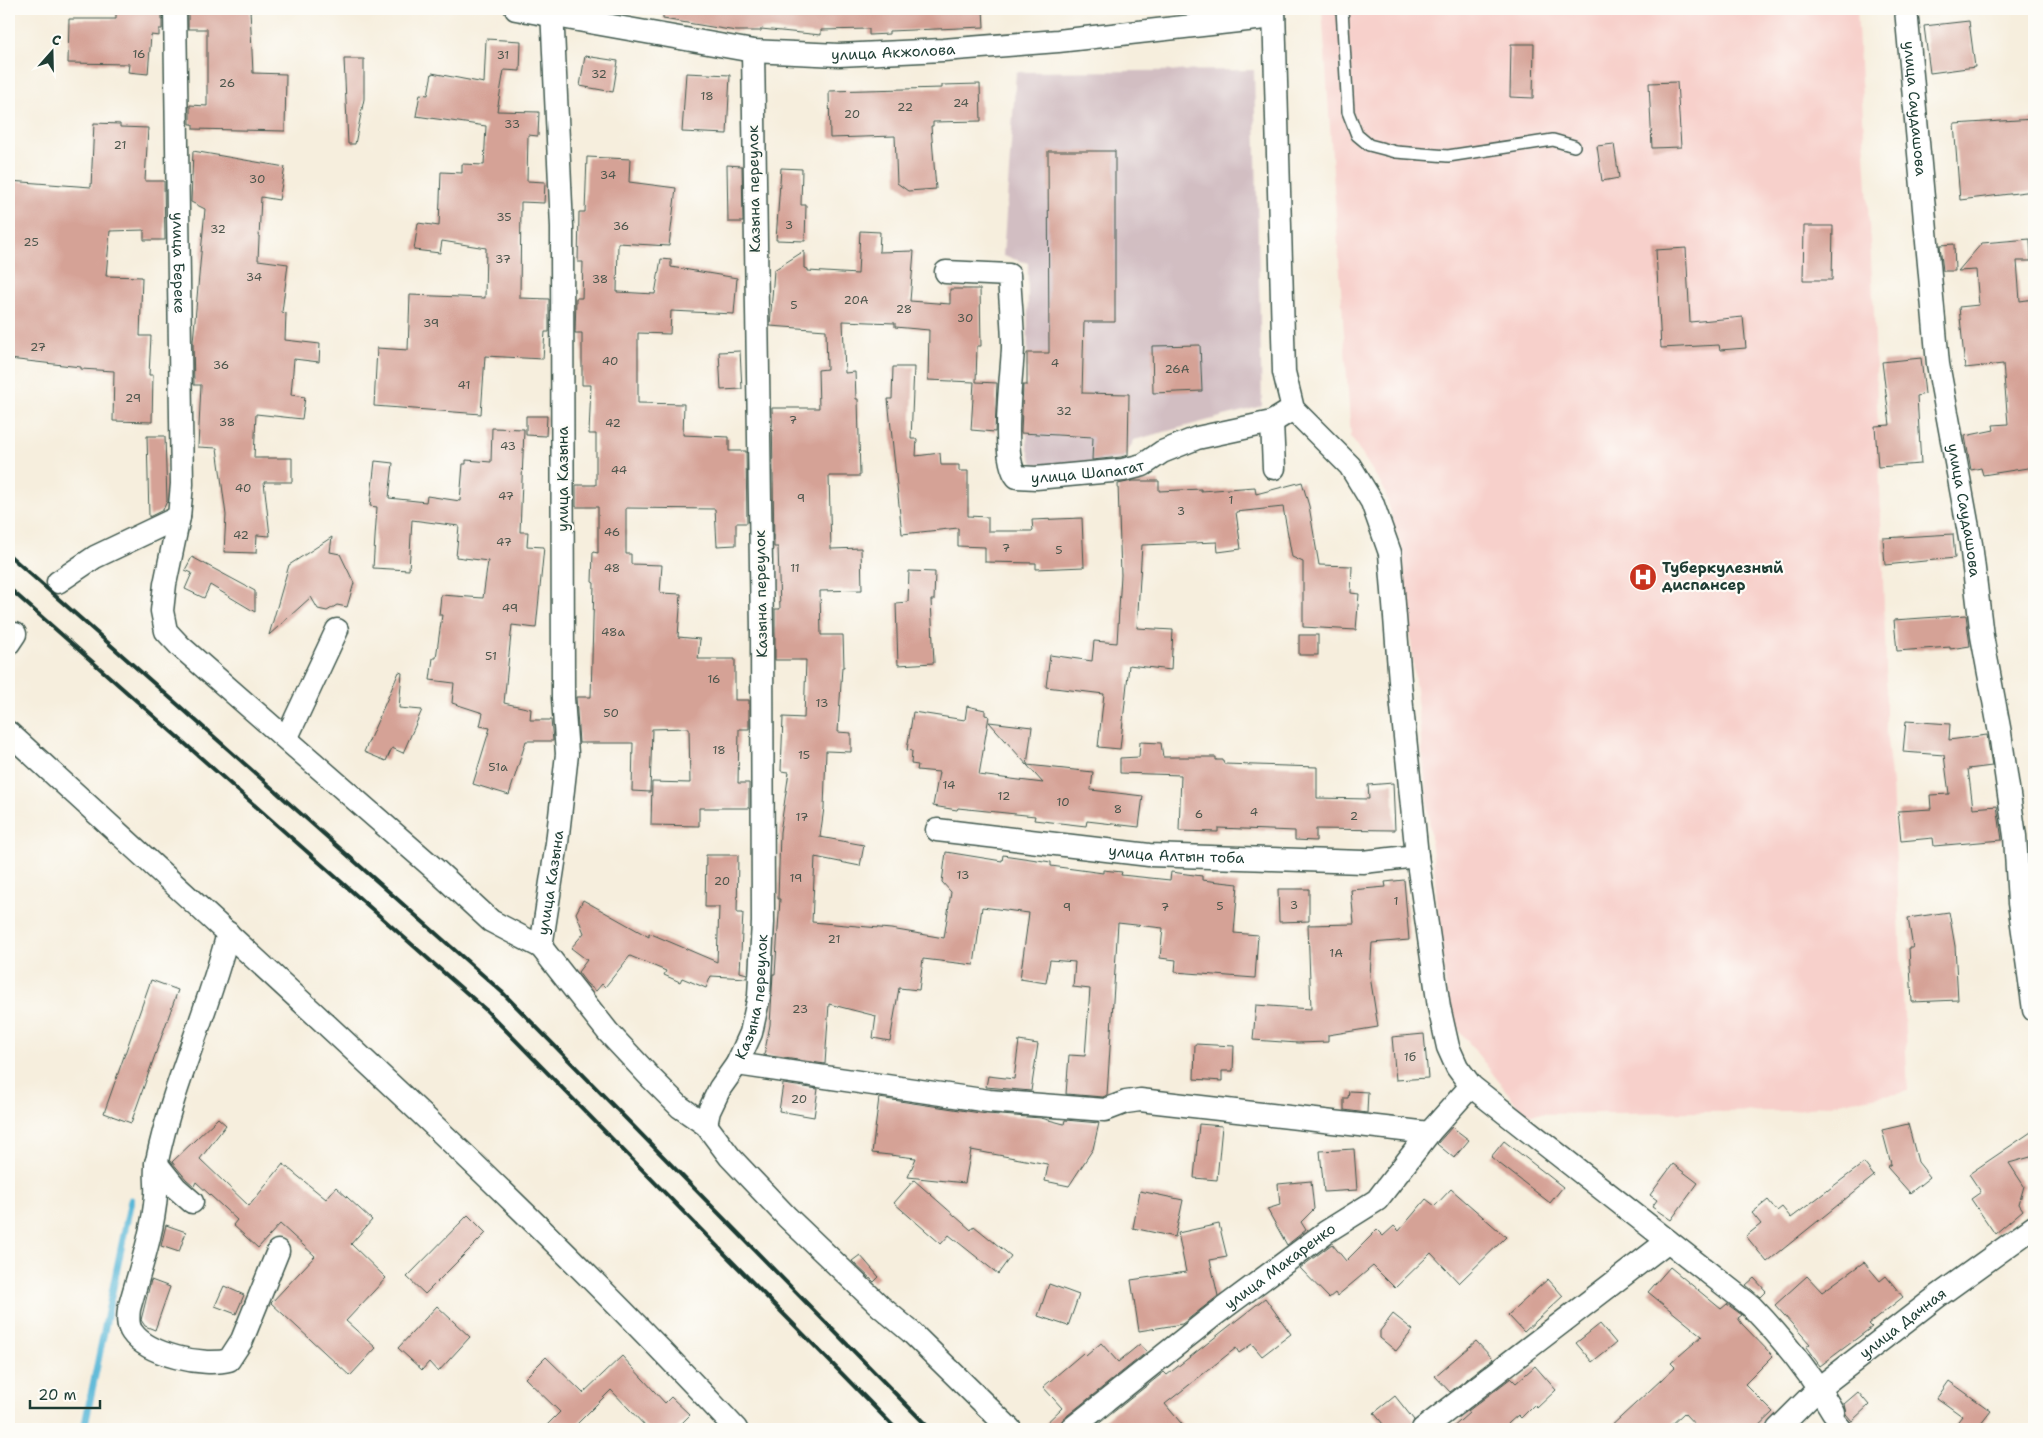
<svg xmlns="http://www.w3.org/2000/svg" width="2043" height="1438" viewBox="0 0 2043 1438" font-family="'Shantell Sans',sans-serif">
	<rect width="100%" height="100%" fill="#fdfcf7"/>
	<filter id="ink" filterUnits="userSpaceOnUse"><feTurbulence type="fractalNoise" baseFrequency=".02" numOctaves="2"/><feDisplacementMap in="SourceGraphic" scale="10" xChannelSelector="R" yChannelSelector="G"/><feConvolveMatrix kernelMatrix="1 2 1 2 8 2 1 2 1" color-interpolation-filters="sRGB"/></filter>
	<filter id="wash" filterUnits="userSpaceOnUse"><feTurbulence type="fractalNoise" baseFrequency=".0096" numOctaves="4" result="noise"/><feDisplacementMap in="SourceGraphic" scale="20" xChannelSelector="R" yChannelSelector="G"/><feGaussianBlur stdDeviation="1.12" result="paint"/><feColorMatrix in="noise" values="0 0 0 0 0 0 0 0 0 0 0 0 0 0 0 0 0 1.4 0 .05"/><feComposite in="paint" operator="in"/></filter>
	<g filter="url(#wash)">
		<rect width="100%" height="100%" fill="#f6eedd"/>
		<polygon fill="#f7d0cb" points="1322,9 1857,9 1874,313 1886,666 1886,732 1892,784 1908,1091 1791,1111 1524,1114 1449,1017 1402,552 1384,489 1351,437"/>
		<polygon fill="#d2bec2" points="1254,70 1262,406 1134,440 1124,459 1034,467 1027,447 1028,263 1003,256 1016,72"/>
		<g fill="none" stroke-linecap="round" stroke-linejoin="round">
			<polyline stroke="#58b7d7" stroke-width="7" points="84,1429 131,1200"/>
		</g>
		<g id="blocks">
			<g fill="#d5a296">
				<polygon points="116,9 162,9 162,29 159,29 159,36 151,35 148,74 128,72 129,64 68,63 69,19 116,19"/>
				<polygon points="188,9 250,9 253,73 286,74 285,131 193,129 193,124 190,124 190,105 207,106 207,29 188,29"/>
				<polygon points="663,9 983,9 984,27 889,31 889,34 869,35 869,29 821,30 821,35 761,29 761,31 736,31 663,19"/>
				<polygon points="1969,21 1975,67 1930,73 1924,26"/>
				<polygon points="486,39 521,41 520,71 504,70 497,111 539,112 538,136 528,135 527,181 545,182 544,203 521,202 520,298 549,299 549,332 545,332 543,359 485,356 481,414 374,406 377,348 408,350 410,295 485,298 486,248 442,241 440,253 414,250 418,223 439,226 441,172 462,173 462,164 484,165 486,126 416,116 420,94 428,95 432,73 484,83"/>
				<polygon points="1511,44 1534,44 1533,98 1510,97"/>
				<polygon points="585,56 618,61 613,92 580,86"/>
				<polygon points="344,59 364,59 364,99 355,144 348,144"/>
				<polygon points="686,73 730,75 727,134 682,132"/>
				<polygon points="1677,82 1681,147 1652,148 1649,83"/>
				<polygon points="980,84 981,121 933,122 933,126 931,126 936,189 908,191 897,183 895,136 830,138 829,91 942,88 942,85"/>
				<polygon points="2034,119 2034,191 1960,200 1954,124"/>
				<polygon points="94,123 120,124 120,127 148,128 145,181 164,181 165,240 144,240 144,230 110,231 106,276 142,277 140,336 151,336 149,375 153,375 152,422 113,421 114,371 81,369 81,367 9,359 9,181 91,187"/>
				<polygon points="1614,144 1619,178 1602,181 1597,146"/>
				<polygon points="193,151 285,167 279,200 261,197 258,260 288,264 282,312 286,313 285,340 320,344 319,362 294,359 291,395 305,397 302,419 256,414 254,458 292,458 292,482 264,482 270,536 257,535 256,553 224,552 226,515 217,448 198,447 201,385 194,385 193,342 205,209 191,202"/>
				<polygon points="1048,151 1115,151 1115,322 1084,322 1082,393 1129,394 1128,455 1121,457 1092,460 1093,437 1021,433 1023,385 1027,385 1027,353 1049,353"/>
				<polygon points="587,157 630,159 629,182 676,188 669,246 618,243 617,292 655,294 661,259 671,260 671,267 737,278 734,314 671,311 670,334 638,333 638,403 684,404 683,435 729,437 729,451 746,451 747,523 736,523 736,545 717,546 715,509 626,508 626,554 631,554 631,564 662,565 660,593 681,594 678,637 700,639 698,659 735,659 735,700 749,700 749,729 739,729 738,783 749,783 749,808 699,808 699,826 651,825 652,782 690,783 689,728 652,729 650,792 632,791 633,743 579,743 576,697 591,697 594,583 592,582 593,552 598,553 598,507 576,507 576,485 596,485 596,434 589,434 591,385 582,385 582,333 575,333 576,298 582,298 583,262 578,262 579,212 585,212"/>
				<polygon points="727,165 742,166 743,222 728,222"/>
				<polygon points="781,168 802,169 801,205 806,205 805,241 776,240"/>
				<polygon points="1804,226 1833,226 1832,280 1803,280"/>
				<polygon points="860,231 880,232 879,252 914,251 910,301 950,304 950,289 980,289 981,346 977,346 976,382 997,383 995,432 971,430 974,382 928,380 929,330 895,327 895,323 843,321 845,373 855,372 856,399 858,399 860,476 829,476 831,549 861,548 862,590 820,591 821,635 843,635 844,667 842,667 838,732 851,733 851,752 826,751 824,808 820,837 864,845 860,866 815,857 812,922 891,929 944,938 951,892 942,882 946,852 1002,861 1003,855 1051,862 1051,866 1103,873 1103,870 1122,872 1121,875 1170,880 1171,872 1202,876 1202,880 1238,884 1234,933 1258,935 1255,978 1175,972 1176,960 1160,958 1163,928 1118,923 1107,1095 1103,1097 1066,1094 1069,1055 1085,1056 1090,989 1073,987 1075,962 1050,960 1046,983 1020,979 1029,913 982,907 974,965 923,959 919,990 899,988 890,1041 873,1038 876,1016 829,1004 825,1064 764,1055 770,1025 773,974 775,974 780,899 778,899 780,832 789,772 781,771 783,717 804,718 806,660 775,660 775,609 780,609 778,547 774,547 772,408 819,408 818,370 827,369 826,330 770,326 774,270 804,251 804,268 808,269 808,271 858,274"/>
				<polygon points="2030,239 2031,261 2017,261 2020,301 2034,299 2034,467 1983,475 1981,468 1971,470 1965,436 1994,430 1993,425 2008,424 2003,364 1965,368 1959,307 1979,305 1976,270 1958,271 1982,243"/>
				<polygon points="1954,244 1955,271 1943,271 1940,245"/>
				<polygon points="1686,248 1690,322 1743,317 1746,348 1720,350 1719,345 1661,348 1656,250"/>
				<polygon points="1200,345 1202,391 1153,393 1152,346"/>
				<polygon points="740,351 742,389 721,390 719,352"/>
				<polygon points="1921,358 1925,394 1917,396 1921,464 1878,467 1875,426 1890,425 1882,362"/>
				<polygon points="893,367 914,367 911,439 917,439 916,456 940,453 941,465 959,465 959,471 968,471 968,516 988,517 988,531 1033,531 1032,520 1082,518 1084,567 1036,569 1036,563 985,562 985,547 958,546 958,528 902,534 888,399 892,399"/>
				<polygon points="526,416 547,416 546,436 526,435"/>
				<polygon points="492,428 524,429 520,532 528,532 527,546 544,547 536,628 512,625 504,703 531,709 530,720 551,720 553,741 526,741 509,795 473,784 490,728 480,726 483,713 452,703 454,683 430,680 433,658 436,658 442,615 439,615 441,595 483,598 488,561 456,557 459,526 412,520 409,570 373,568 377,507 370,506 375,461 393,463 389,498 426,502 427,496 460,501 463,464 466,464 466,460 491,462"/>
				<polygon points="147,436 165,436 167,501 163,510 149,517"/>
				<polygon points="1132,481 1159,481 1159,491 1201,489 1201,491 1255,487 1256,494 1302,482 1309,506 1319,565 1352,566 1351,593 1359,594 1356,630 1303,627 1303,562 1292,557 1283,507 1236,512 1241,549 1218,552 1217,542 1142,545 1137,628 1173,630 1171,670 1129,665 1120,749 1098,747 1104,694 1046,687 1050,655 1092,661 1094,641 1117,643 1121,575 1118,484"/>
				<polygon points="1953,534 1955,558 1885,565 1883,538"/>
				<polygon points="332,537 330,552 340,554 354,583 347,607 337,605 327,611 318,609 311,597 269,635 289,565"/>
				<polygon points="192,557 255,591 255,612 210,585 204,598 185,589 192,573 185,570"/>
				<polygon points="909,571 935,572 934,600 931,600 934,663 898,665 896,603 908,602"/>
				<polygon points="1966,615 1970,646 1950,649 1950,647 1897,651 1894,620"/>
				<rect x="1299" y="635" width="19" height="20"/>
				<polygon points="399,672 402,673 399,708 422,710 403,753 392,748 386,761 364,752"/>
				<polygon points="967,706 985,710 985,715 989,716 979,775 1043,783 989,722 1032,727 1027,765 1093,772 1091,790 1143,796 1139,827 1087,821 1086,826 1034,820 1035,816 958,808 957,810 933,806 939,772 917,770 918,765 911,764 912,751 907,750 913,712 965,720"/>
				<polygon points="1906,721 1950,724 1949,740 1987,735 1992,766 1968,769 1973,808 1997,806 2002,840 1934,846 1933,838 1901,841 1898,811 1931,809 1930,795 1949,794 1944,755 1903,752"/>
				<polygon points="1140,742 1161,743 1163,757 1216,757 1216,760 1223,760 1224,764 1317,767 1317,798 1369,799 1368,785 1393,783 1395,830 1316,829 1316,841 1295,840 1295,831 1218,828 1218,832 1179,831 1181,775 1120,773 1120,758 1139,757"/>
				<polygon points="706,855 738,855 737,913 743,913 740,972 747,974 747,978 711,976 706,988 682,978 680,982 664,975 666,971 630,956 605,987 602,984 596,991 587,984 578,972 587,960 571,948 584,933 576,913 583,900 649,937 649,933 717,962 719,907 705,907"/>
				<polygon points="1404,880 1409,940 1372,943 1370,976 1378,1027 1328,1035 1328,1042 1298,1043 1253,1040 1256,1005 1311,1009 1308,925 1354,924 1351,890 1386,887 1385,882"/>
				<polygon points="1278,889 1309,889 1309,921 1279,922"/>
				<polygon points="1949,912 1955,946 1958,1000 1912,1002 1909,948 1913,948 1908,918"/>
				<polygon points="151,980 178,990 131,1123 104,1113"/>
				<polygon points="1424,1034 1428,1078 1396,1080 1392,1037"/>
				<polygon points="1019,1041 1038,1044 1031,1091 986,1087 988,1076 1014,1079"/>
				<polygon points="1195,1044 1234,1046 1233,1071 1222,1071 1222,1081 1194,1079"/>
				<polygon points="783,1084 818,1089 814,1117 779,1111"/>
				<polygon points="1349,1091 1368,1092 1367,1113 1344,1110 1344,1098 1348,1098"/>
				<polygon points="879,1098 987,1114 1041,1118 1064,1124 1065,1120 1099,1123 1093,1149 1069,1186 1045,1181 1048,1166 1047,1164 971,1150 965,1183 908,1177 916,1158 872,1153"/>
				<polygon points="218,1118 226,1125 200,1159 249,1206 283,1164 326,1199 336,1187 372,1220 351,1244 386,1278 346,1321 376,1348 350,1376 271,1303 315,1256 280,1224 258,1248 233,1225 237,1220 196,1182 194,1186 186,1179 172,1162"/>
				<polygon points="1199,1124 1222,1126 1217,1180 1194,1178"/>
				<polygon points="1908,1124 1918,1162 1930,1177 1910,1193 1887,1167 1891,1164 1882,1130"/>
				<polygon points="1452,1127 1469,1140 1454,1158 1437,1144"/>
				<polygon points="2034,1130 2034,1156 2009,1163 2024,1186 2019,1204 2023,1210 1995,1234 1971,1199 1981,1192 1969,1174"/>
				<polygon points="1504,1141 1563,1187 1550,1203 1491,1157"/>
				<polygon points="1354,1149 1357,1190 1324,1192 1320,1151"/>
				<polygon points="1864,1163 1874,1176 1767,1262 1746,1236 1761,1224 1752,1213 1768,1200 1777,1211 1782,1207 1791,1218"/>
				<polygon points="1673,1164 1698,1183 1671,1220 1652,1207 1657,1200 1650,1195"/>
				<polygon points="914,1180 971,1230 974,1226 1011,1256 998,1274 949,1235 941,1244 894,1203"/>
				<polygon points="1311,1181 1314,1209 1301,1222 1306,1230 1287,1245 1267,1209 1280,1205 1278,1184"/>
				<polygon points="1451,1189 1506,1237 1459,1283 1431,1253 1395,1288 1373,1266 1337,1296 1335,1293 1329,1298 1300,1268 1332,1244 1346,1261 1377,1230 1383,1236 1394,1226 1399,1231 1426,1199 1435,1206"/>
				<polygon points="1140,1191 1183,1200 1175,1237 1133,1228"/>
				<polygon points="468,1215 486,1233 425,1294 407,1277"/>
				<polygon points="1219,1224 1227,1257 1210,1260 1218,1296 1182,1324 1139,1331 1131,1280 1186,1272 1178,1233"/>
				<polygon points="166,1225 186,1232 179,1252 161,1246"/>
				<polygon points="860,1255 879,1277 874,1282 852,1261"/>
				<polygon points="1864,1262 1880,1281 1886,1276 1903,1297 1869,1324 1872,1327 1820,1366 1806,1347 1810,1344 1775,1305 1807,1276 1822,1292"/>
				<polygon points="1670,1267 1721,1309 1727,1304 1742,1315 1738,1318 1742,1324 1773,1356 1745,1384 1773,1412 1755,1429 1699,1429 1684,1413 1667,1429 1608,1429 1675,1367 1671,1363 1702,1336 1648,1292"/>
				<polygon points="1754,1278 1766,1291 1760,1297 1746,1285"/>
				<polygon points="1548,1279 1563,1296 1524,1332 1508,1315"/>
				<polygon points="151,1280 170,1287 155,1330 145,1326 141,1320"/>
				<polygon points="1049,1284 1079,1295 1068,1326 1038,1316"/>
				<polygon points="224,1286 244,1295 236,1314 215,1306"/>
				<polygon points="1265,1298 1291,1334 1262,1356 1252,1344 1239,1353 1236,1348 1165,1404 1186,1429 1092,1429 1164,1372 1167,1375"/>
				<polygon points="437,1306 470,1337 438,1372 429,1362 422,1370 398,1348"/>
				<polygon points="1393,1314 1413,1330 1396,1351 1380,1338 1380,1331"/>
				<polygon points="1600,1324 1616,1343 1592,1362 1576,1343"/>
				<polygon points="1476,1341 1493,1359 1450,1392 1435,1376"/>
				<polygon points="1101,1343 1118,1362 1140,1344 1147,1352 1063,1419 1058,1429 1040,1429 1062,1408 1043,1387 1083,1353 1086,1356"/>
				<polygon points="622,1356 665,1403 671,1397 690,1415 676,1429 648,1429 611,1390 572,1429 543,1429 560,1412 525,1378 546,1357 583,1393"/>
				<polygon points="1535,1366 1556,1390 1537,1408 1534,1405 1521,1418 1518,1415 1502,1429 1451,1429 1469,1413 1468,1411 1511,1378 1516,1383"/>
				<polygon points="1949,1381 1991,1411 1977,1429 1952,1429 1962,1416 1937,1398"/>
				<polygon points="1858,1392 1869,1405 1852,1421 1846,1414 1844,1404"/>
				<polygon points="1395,1396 1414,1420 1410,1429 1387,1429 1374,1413"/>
			</g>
		</g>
	</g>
	<g filter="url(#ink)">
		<use href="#blocks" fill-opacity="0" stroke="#3f584d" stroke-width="1"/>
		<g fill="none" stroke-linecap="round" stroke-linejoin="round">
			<g stroke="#3f584d" stroke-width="14">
				<g id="service">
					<polyline points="1342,9 1348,112 1357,135 1369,145 1396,152 1448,156 1553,140 1574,146"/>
					<polyline points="1833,1412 1848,1429"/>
				</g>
			</g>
			<g stroke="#3f584d" stroke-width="25">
				<g id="minor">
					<path id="s1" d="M175 9 182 484 179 517 165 584 162 611 166 631 180 646 437 871 491 921 541 947 608 1032 652 1079 680 1107 706 1125 730 1157 787 1217 880 1306 911 1332 1010 1429"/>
					<path id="s2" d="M516 9 753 51 839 55 943 50 1058 41 1274 17"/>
					<path d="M1274 9 1284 372 1293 409 1350 466 1372 502 1390 553 1402 707 1417 856 1439 1007 1448 1047 1457 1067 1471 1086 1751 1306C1783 1339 1810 1372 1833 1412"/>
					<path id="s3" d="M1906 9 1938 364 1971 544 1982 636 2000 733 2015 836 2019 903 2034 1010"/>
					<path id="s4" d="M946 272 1009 275C1010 299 1013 324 1013 348 1012 376 1000 457 1017 477L1036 478 1123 470 1143 465 1162 452 1197 438 1272 422 1293 409"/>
					<polyline points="1272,422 1274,468"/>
					<polyline points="58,582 95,557 179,517"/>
					<polyline points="9,643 15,634"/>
					<path d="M9 733C256 960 507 1183 736 1429"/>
					<polyline points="287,737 337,630"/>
					<path id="s5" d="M937 830 1149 855 1363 862 1417 856"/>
					<path d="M228 933C209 1010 173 1083 157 1161 154 1172 157 1184 156 1195 153 1234 139 1272 129 1309 128 1317 127 1325 132 1332 148 1355 203 1367 229 1360L242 1340 278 1251"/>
					<path id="s6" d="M541 947 557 843 567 754 563 698 562 227 552 9"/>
					<polyline points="737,1064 989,1101 1105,1110 1126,1102 1140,1100 1429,1133"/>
					<path id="s7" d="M706 1125 709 1111 720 1088 737 1064 751 1033 759 996 763 922 762 630 753 51"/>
					<polyline points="156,1163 176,1188 192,1202"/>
					<path id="s8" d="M1071 1429 1213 1316 1326 1232 1377 1200 1429 1133 1471 1086"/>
					<polyline points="1423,1429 1668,1241"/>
					<path id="s9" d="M1778 1429 1819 1388 1938 1296 2034 1227"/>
				</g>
			</g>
			<use href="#service" stroke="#fff" stroke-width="11"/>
			<use href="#minor" stroke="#fff" stroke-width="22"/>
			<g stroke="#1f3d34" stroke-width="4">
				<polyline points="9,555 502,992 930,1429"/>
				<polyline points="9,588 486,1010 896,1429"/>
			</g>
		</g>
	</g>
	<defs>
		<g id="hospital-disc" transform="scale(1.4375)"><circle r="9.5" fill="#c8321e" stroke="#fdfcf7"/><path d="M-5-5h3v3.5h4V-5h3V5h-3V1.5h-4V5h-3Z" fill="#fff"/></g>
	</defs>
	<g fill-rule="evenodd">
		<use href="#hospital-disc" x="1643" y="577"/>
	</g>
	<g text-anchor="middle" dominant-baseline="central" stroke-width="4.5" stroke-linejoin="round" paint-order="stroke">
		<g font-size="12" fill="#4c564c">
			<text x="139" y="54">16</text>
			<text x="503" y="55">31</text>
			<text x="599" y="74">32</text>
			<text x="227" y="83">26</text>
			<text x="707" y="96">18</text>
			<text x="961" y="103">24</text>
			<text x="905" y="107">22</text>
			<text x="852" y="114">20</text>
			<text x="512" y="124">33</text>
			<text x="120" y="145">21</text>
			<text x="608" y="175">34</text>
			<text x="257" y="179">30</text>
			<text x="504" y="217">35</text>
			<text x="789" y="225">3</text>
			<text x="621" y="226">36</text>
			<text x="218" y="229">32</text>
			<text x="31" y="242">25</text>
			<text x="503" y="259">37</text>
			<text x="254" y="277">34</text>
			<text x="600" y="279">38</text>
			<text x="856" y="300">20А</text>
			<text x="794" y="305">5</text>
			<text x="904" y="309">28</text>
			<text x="965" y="318">30</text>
			<text x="431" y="323">39</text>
			<text x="38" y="347">27</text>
			<text x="610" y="361">40</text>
			<text x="1055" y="363">4</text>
			<text x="221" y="365">36</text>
			<text x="1177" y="369">26А</text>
			<text x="464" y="385">41</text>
			<text x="133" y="398">29</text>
			<text x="1064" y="411">32</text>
			<text x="793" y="420">7</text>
			<text x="227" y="422">38</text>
			<text x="613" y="423">42</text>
			<text x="508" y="446">43</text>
			<text x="619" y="470">44</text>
			<text x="243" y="488">40</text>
			<text x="506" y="496">47</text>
			<text x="801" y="498">9</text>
			<text x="1231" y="500">1</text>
			<text x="1181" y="511">3</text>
			<text x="612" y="532">46</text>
			<text x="241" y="535">42</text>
			<text x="504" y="542">47</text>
			<text x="1006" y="548">7</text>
			<text x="1059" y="550">5</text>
			<text x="612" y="568">48</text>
			<text x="795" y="568">11</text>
			<text x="510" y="608">49</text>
			<text x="613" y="632">48а</text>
			<text x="491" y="656">51</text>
			<text x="714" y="679">16</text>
			<text x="822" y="703">13</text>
			<text x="611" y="713">50</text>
			<text x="719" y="750">18</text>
			<text x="804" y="755">15</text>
			<text x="498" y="767">51а</text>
			<text x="949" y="785">14</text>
			<text x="1004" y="796">12</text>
			<text x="1063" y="802">10</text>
			<text x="1118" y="809">8</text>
			<text x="1254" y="812">4</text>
			<text x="1199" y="814">6</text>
			<text x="1354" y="816">2</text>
			<text x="802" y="817">17</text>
			<text x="963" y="875">13</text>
			<text x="796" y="878">19</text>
			<text x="722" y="881">20</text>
			<text x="1396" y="901">1</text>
			<text x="1294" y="905">3</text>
			<text x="1220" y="906">5</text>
			<text x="1067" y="907">9</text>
			<text x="1165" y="907">7</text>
			<text x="834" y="939">21</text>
			<text x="1336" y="953">1А</text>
			<text x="800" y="1009">23</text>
			<text x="1410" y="1057">1б</text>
			<text x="799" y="1099">20</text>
		</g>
		<g font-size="15" fill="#1f3d34" stroke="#fdfcf7">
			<text stroke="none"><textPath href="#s2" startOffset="381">улица Акжолова</textPath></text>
			<text stroke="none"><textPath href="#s3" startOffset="100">улица Саудашова</textPath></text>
			<text transform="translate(754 189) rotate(-91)">Казына переулок</text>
			<text stroke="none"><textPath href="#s1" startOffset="254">улица Береке</textPath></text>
			<text stroke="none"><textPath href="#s4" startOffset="338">улица Шапагат</textPath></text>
			<text transform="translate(563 479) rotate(-90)">улица Казына</text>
			<text stroke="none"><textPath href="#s3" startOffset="505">улица Саудашова</textPath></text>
			<text transform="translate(761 594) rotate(-91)">Казына переулок</text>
			<text stroke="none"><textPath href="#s5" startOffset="241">улица Алтын тоба</textPath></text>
			<text stroke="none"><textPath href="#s6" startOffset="65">улица Казына</textPath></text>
			<text stroke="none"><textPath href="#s7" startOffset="139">Казына переулок</textPath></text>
			<text stroke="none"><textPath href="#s8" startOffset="265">улица Макаренко</textPath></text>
			<text stroke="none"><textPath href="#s9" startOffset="164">улица Дачная</textPath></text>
		</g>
		<g font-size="15" font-weight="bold" fill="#1f3d34" stroke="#fdfcf7" text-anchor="start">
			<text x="1662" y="568">Туберкулезный<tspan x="1662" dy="17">диспансер</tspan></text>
		</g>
	</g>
	<rect width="2043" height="1438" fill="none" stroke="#fdfcf7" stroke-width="30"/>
	<g transform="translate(52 52) rotate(20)" stroke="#fdfcf7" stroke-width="4" paint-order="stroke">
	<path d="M0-4L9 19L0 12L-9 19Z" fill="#1f3d34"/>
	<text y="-8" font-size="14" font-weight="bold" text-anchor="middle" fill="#1f3d34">С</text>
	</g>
	<path d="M30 1400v8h70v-8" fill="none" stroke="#1f3d34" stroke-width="2.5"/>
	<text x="38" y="1400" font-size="15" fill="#1f3d34" stroke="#fdfcf7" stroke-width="4" paint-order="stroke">20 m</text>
</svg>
